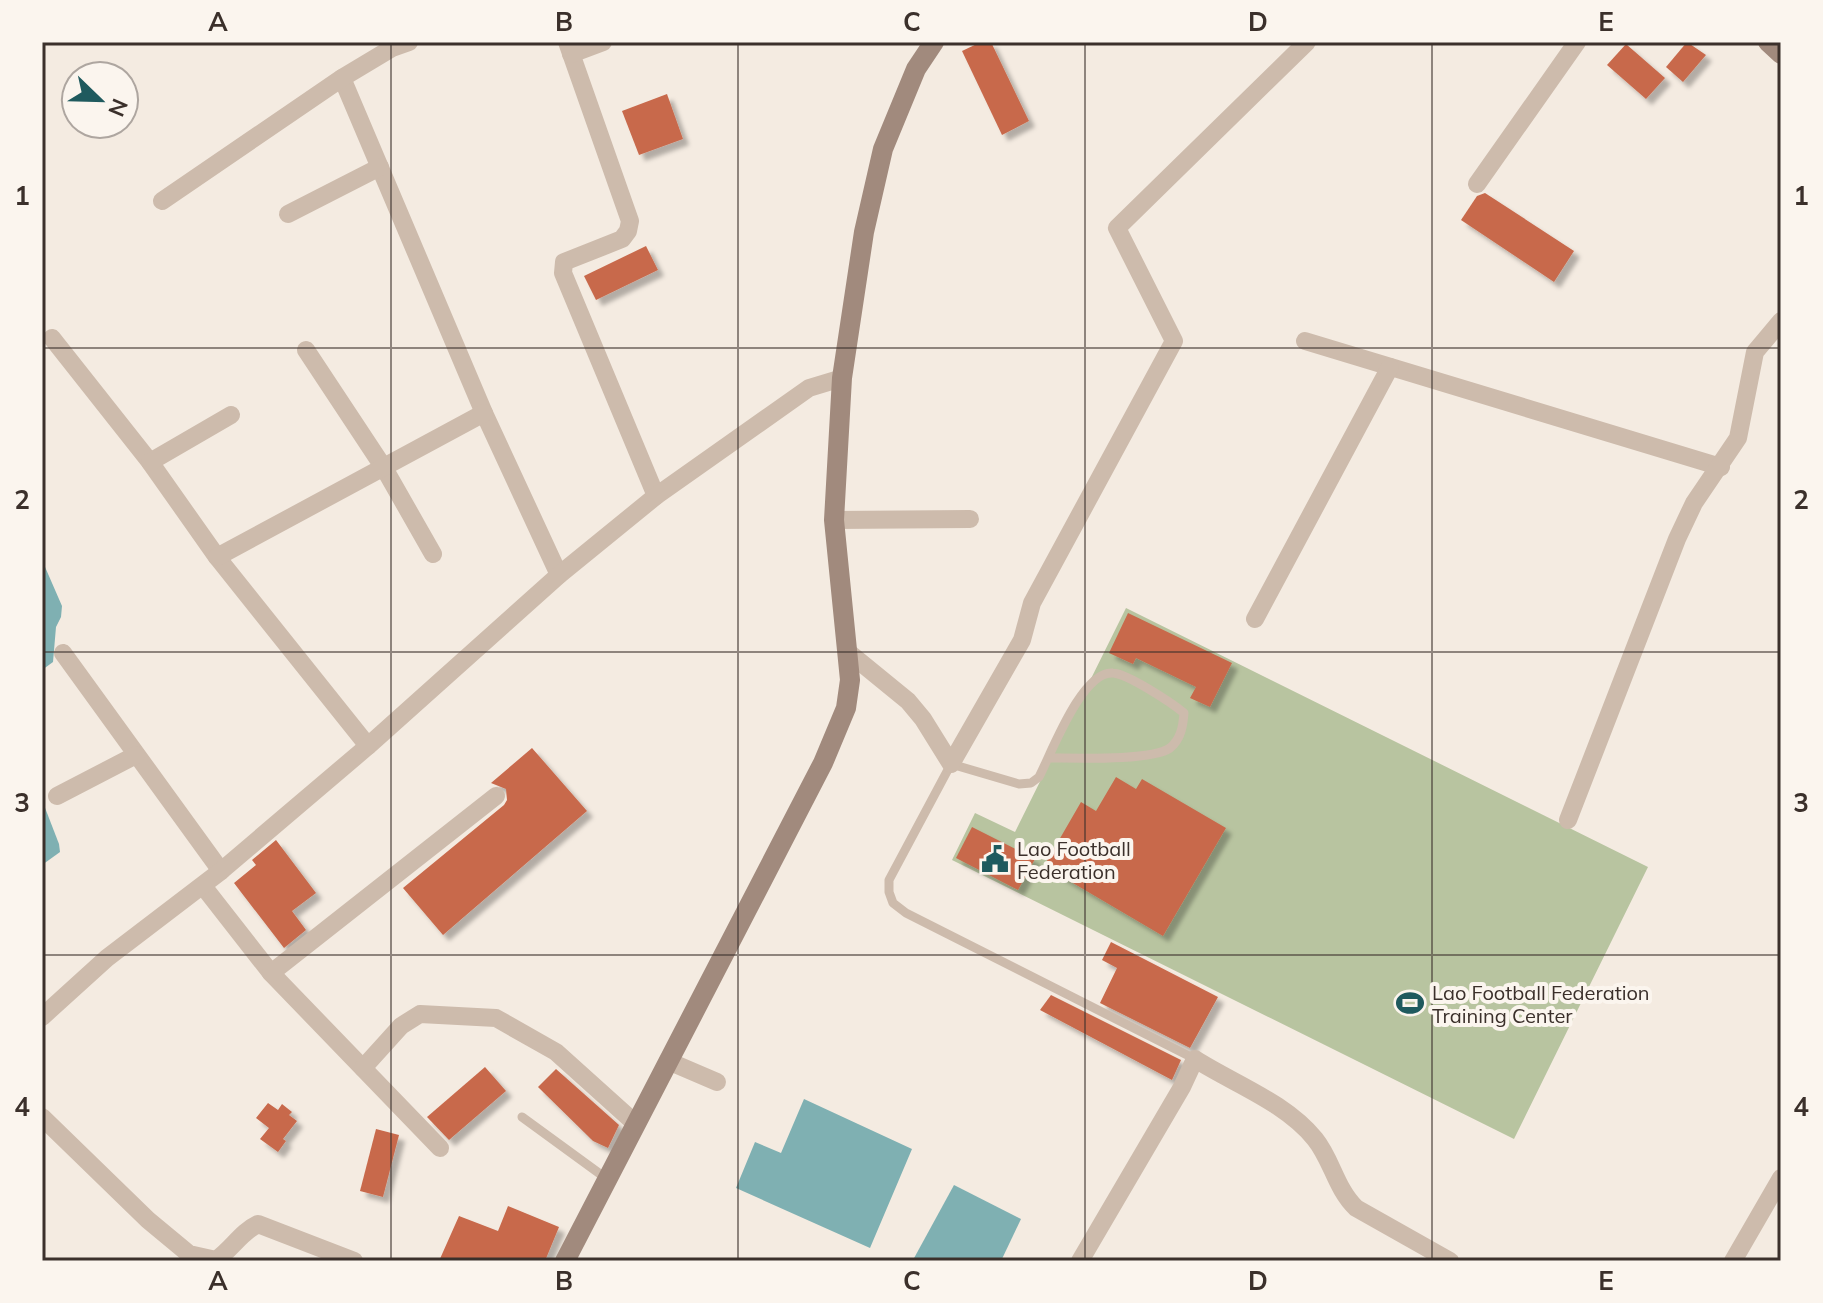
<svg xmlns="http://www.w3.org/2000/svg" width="1823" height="1303" viewBox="0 0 1823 1303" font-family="Mulish,sans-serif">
	<defs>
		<filter id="shadow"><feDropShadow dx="6" dy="6" stdDeviation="2" flood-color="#0004"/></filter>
	</defs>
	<rect width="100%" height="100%" fill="#f4ebe1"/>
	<polygon fill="#b8c4a0" points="1126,608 1648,867 1514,1139 952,860 975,813 1015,832"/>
	<g fill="#7fb0b2">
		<polygon points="42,560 62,606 61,617 56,627 53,662 42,670"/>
		<polygon points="42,800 59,844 60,852 42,865"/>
		<polygon points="804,1099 912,1149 870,1248 736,1188 755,1142 781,1153"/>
		<polygon points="954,1185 1021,1219 1001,1261 913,1260"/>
	</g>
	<g fill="#c8694b" filter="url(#shadow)">
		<polygon points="981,42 991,42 1029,121 1002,135 962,51"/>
		<polygon points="1687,42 1706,55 1683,82 1666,67"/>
		<polygon points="1626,44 1665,78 1646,99 1607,65"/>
		<polygon points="667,94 683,139 639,155 622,111"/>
		<polygon points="1485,193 1574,251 1554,282 1461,220 1477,196"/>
		<polygon points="646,246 658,270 596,300 584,276"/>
		<polygon points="1128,613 1232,663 1210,707 1190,698 1196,687 1136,658 1133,664 1109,653"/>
		<polygon points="532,748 587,811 443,935 403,888 504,805 507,800 506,789 491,783"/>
		<polygon points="1116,777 1136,789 1142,779 1226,828 1163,936 1044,866 1081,802 1096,811"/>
		<polygon points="972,827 1035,859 1018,890 956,858"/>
		<polygon points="276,840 316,893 292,911 306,930 284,948 234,883 256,865 252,860"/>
		<polygon points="1111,942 1218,997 1190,1048 1100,1003 1117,968 1102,960"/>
		<polygon points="1051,995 1181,1060 1172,1080 1040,1010"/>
		<polygon points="485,1067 506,1091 449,1140 427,1117"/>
		<polygon points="556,1069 619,1125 608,1148 593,1141 538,1087"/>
		<polygon points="268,1103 278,1110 282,1104 292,1112 289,1115 297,1121 283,1139 286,1141 278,1152 260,1139 269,1128 256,1118"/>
		<polygon points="376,1129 399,1135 383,1197 360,1191"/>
		<polygon points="508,1206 559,1227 545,1261 439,1261 459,1216 498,1231"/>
	</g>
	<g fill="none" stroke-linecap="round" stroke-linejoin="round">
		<g stroke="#cdbbac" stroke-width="9">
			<path d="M1048 758C1074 758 1152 761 1170 748 1181 739 1183 726 1184 713 1172 703 1128 674 1113 673 1082 670 1051 754 1039 777L1031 783 1019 784 951 764 889 880V892L893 903 906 913 1195 1059"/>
			<polyline points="522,1117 607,1179"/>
		</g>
		<g stroke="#cdbbac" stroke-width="18">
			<polyline points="567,42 630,221 628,231 622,239 564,262 563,273 656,496"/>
			<polyline points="571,54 603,42"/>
			<polyline points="342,78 484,413 559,575"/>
			<polyline points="1477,184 1577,42"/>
			<polyline points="162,201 342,78 392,48 409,42"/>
			<polyline points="288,214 380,167"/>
			<polyline points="52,338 150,462 217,557 368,746"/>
			<polyline points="1305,341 1721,467"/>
			<polyline points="306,350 384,468 433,554"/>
			<polyline points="150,462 231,415"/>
			<polyline points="834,520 970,519"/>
			<polyline points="217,557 484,413"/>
			<polyline points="1255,619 1390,367"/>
			<polyline points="848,652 908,701 923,719 951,764 1022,640 1032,603 1174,341 1117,228 1307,42"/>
			<polyline points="63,653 221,871"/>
			<polyline points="57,796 136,755"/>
			<polyline points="1568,820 1677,539 1694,503 1738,438 1755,352 1781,321"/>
			<polyline points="203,886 271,973 440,1148"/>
			<polyline points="271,973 496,796"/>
			<polyline points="42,1017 107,958 221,871 368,746 559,575 656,496 809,388 842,378"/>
			<polyline points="668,1061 717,1082"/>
			<polyline points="363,1068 401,1026 420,1014 496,1018 556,1052 636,1124"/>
			<path d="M42 1117 148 1220 189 1254 216 1260C232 1249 241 1232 258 1224L354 1261"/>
			<path d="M1080 1261 1182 1087 1195 1059C1234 1084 1285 1102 1315 1139 1332 1160 1336 1189 1356 1208L1450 1261"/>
			<polyline points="1733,1261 1781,1178"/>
		</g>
		<g stroke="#a18a7d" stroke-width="20">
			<polyline points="1768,42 1781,54"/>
			<polyline points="565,1261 823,763 846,708 850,680 834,520 842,378 864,232 883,149 916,69 934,42"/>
		</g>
	</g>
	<path fill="none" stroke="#3b302b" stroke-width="2" stroke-opacity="0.55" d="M391 42V1261M738 42V1261M1085 42V1261M1432 42V1261M42 348H1781M42 652H1781M42 955H1781"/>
	<defs>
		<g id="civic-bare" transform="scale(2.16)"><path d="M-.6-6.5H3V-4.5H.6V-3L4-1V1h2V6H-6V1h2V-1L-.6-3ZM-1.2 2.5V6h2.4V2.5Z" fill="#1f5a5e" stroke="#fbf5ee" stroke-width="2.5" paint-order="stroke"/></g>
		<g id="stadium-bare" transform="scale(2.16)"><path d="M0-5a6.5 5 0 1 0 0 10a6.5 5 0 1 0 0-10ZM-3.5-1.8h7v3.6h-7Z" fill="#1f5a5e" stroke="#fbf5ee" stroke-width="2.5" paint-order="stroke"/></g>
	</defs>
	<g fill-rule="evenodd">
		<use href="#civic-bare" x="995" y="859"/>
		<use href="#stadium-bare" x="1410" y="1003"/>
	</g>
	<g text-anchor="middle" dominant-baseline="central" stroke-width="8" stroke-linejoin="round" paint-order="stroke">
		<g font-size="20" fill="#3b302b" stroke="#fbf5ee" text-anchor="start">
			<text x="1017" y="848">Lao Football<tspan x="1017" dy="23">Federation</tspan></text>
			<text x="1432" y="992">Lao Football Federation<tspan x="1432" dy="23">Training Center</tspan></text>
		</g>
	</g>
	<rect width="1823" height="1303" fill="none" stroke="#fbf5ee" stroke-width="88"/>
	<g transform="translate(100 100) rotate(113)"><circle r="38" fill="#fbf5ee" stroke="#aea6a0" stroke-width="2"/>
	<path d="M0-6L14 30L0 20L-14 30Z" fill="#1f5a5e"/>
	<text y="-12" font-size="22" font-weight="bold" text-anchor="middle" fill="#3b302b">N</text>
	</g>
	<rect x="44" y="44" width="1735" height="1215" fill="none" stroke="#3b302b" stroke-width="3"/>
	<g font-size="26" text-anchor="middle" font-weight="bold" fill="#3b302b">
		<text x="218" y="31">A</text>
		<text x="564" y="31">B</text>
		<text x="912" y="31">C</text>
		<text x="1258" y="31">D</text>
		<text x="1606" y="31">E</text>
		<text x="22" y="205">1</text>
		<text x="1801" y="205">1</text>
		<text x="22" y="509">2</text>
		<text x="1801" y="509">2</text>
		<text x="22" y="812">3</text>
		<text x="1801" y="812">3</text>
		<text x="22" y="1116">4</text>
		<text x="1801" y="1116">4</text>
		<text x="218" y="1290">A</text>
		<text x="564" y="1290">B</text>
		<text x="912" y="1290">C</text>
		<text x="1258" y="1290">D</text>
		<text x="1606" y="1290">E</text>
	</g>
</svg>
